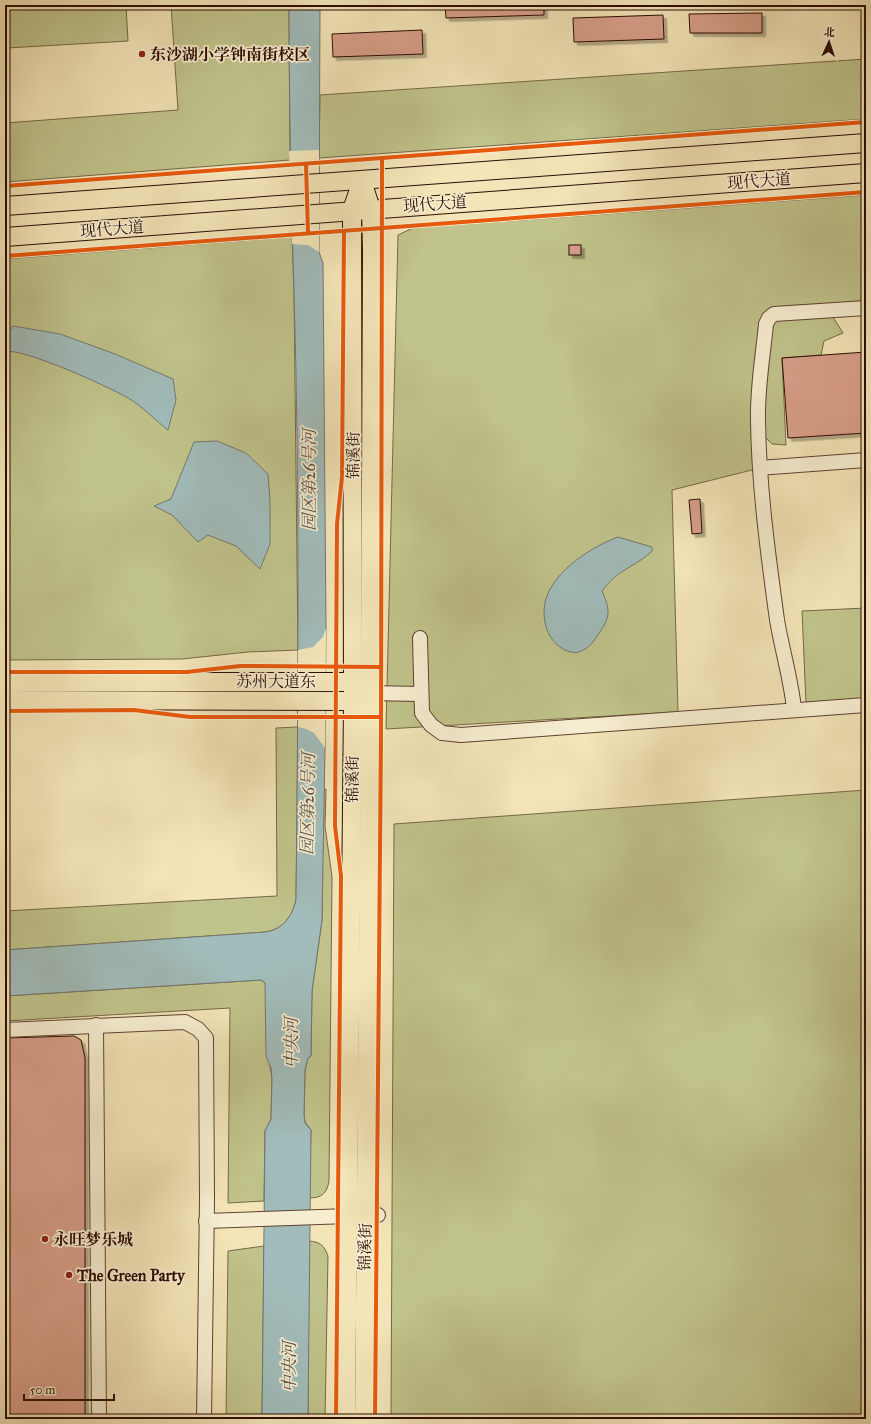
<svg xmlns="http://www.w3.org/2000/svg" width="871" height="1424" viewBox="0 0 871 1424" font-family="'IM FELL Great Primer','Noto Serif SC',serif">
	<defs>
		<filter id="shadow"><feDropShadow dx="3.5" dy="3.5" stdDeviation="0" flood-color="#0004"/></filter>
	</defs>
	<rect width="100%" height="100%" fill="#f3e5b8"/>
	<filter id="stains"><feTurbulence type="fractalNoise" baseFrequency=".005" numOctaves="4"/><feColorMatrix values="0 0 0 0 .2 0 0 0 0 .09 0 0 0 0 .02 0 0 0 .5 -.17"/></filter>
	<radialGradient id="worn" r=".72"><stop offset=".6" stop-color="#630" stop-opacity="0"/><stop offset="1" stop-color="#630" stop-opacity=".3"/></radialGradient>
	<g fill="#c0c38b" stroke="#766846">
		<polygon points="5,5 126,5 128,41 7,48"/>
		<polygon points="171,5 289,5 290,160 5,182 5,123 178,110"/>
		<polygon points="866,59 866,119 319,158 320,95"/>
		<polygon points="866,195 866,311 831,314 843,333 824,341 821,355 782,358 786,445 772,444 762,434 760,468 672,490 678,712 386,729 398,235 413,228"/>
		<polygon points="292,237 294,292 298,650 248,652 182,659 5,660 5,259"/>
		<polygon points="866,608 866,702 806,704 802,611"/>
		<path d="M298 727 296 900C292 917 283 929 266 932L5 950V911L277 896 276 728Z"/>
		<path d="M323 789H326L325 826 332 877 329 1181C327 1194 321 1198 309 1198L311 1130 305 1122 304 1115 305 1070 308 1058 311 1056 312 991 322 920Z"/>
		<polygon points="866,790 866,1419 391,1419 394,824"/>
		<polygon points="261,980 265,983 266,987 269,1059 272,1079 271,1119 265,1131 264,1201 228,1203 230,1008 5,1021 5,996"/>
		<path d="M309 1241C320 1242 324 1245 328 1256L325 1419H308Z"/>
		<polygon points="264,1246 262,1419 226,1419 228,1251"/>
	</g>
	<g fill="#a1bcba" stroke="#737670">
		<path d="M289 5H320L319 252 323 263 326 628 325 748 322 920 312 991 311 1056 308 1058 305 1070 304 1115 305 1123 311 1130 308 1419H262L265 1131 271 1119 272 1079 271 1068 266 1056 265 983 261 980 5 996V950L266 932C283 929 292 917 296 900 298 698 300 495 294 293 291 197 289 101 289 5Z"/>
		<path d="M13 326 60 334 115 354 173 379 176 400 168 430C155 420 142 406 128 398 105 385 28 350 5 351V337Z"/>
		<polygon points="217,441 246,453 268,474 270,501 270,544 260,569 236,546 208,535 198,542 172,515 154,506 171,499 194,442"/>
		<path d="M618 537 652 547V551C634 568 619 568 602 591 610 609 611 617 599 633 595 639 591 646 585 649 578 654 572 653 565 650 544 640 539 611 549 591 562 566 592 547 618 537Z"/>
	</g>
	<g fill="#f3e5b8">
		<polygon points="319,150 319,252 308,245 292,244 289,151"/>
		<polygon points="326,628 325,748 314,733 306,729 298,727 298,650 313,647 323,637"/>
	</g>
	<g fill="#d89f89" stroke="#2d0c02" filter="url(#shadow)">
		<polygon points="445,5 544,5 544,15 446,18"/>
		<polygon points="762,13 762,33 690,33 689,14"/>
		<polygon points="663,15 664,39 574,42 573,18"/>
		<polygon points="422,30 423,54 333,57 332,34"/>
		<rect x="569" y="245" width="12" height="10"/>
		<polygon points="866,352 866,433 788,438 782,358"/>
		<polygon points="700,499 702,533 692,534 689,500"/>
		<polygon points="74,1036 81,1040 85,1058 85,1419 5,1419 5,1038"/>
	</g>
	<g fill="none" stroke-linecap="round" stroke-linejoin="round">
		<g stroke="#5e4230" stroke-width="16">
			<g id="minor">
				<polyline points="760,468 866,460"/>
				<polyline points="420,638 422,713 431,725 442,733 461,735 866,705"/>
				<polyline points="369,693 420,694"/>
				<path d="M794 709C791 679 782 650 777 620 768 554 759 488 758 421 757 389 763 356 766 324L769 318 774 314 866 308"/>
				<polyline points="96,1025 99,1419"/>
				<polyline points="5,1030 185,1022 198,1029 206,1038 207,1199 204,1419"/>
				<polyline points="206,1221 378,1215"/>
			</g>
		</g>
		<g stroke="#2d0c02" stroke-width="20">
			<g id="major">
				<polyline points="362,181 371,209 372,250 370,728 364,1419"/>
				<polyline points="5,206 866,143"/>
				<polyline points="5,237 866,173"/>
				<polyline points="5,682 352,682 360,687"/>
				<polyline points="5,700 353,701 363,696"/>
				<polyline points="346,1419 353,701 352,210 362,181"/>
			</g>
		</g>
		<use href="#minor" stroke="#f7eed1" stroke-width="14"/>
		<use href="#major" stroke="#f3e5b8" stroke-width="18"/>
		<g stroke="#f7eed1" stroke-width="6">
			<g id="cycleway">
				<polyline points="306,164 308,233"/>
				<polyline points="5,186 866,122"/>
				<polyline points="5,256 866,192"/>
				<polyline points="5,672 187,672 240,666 381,667"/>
				<polyline points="5,711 134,710 190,717 381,717"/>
				<polyline points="336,1419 341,876 335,826 337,524 342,477 344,231"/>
				<polyline points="375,1419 381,736 382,158"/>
			</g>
		</g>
		<use href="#cycleway" stroke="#e8590c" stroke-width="4"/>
	</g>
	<g fill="#8f2418" stroke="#f7eed1" stroke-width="1.5">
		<circle cx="142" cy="54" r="4"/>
		<circle cx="45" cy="1239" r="4"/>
		<circle cx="69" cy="1275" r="4"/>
	</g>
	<g text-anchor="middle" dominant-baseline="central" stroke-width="3.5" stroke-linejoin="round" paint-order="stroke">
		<g font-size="16" font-weight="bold" fill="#2d0c02" stroke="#f7eed1" text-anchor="start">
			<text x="150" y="54">东沙湖小学钟南街校区</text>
			<text x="53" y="1239">永旺梦乐城</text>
			<text x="77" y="1275">The Green Party</text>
		</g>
		<g font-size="16" fill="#2d0c02" stroke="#f7eed1">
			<text transform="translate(759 181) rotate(-4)">现代大道</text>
			<text transform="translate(435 204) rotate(-4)">现代大道</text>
			<text transform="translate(112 229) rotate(-4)">现代大道</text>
			<text transform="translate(353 455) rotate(-90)">锦溪街</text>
			<text x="276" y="681">苏州大道东</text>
			<text transform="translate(352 779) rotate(-90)">锦溪街</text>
			<text transform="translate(365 1247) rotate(-89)">锦溪街</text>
		</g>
		<g font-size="17" font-style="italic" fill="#5b524c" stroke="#f7eed1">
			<text transform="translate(309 480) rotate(-90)">园区第26号河</text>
			<text transform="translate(308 804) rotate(-89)">园区第26号河</text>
			<text transform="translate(291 1043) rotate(-90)">中央河</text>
			<text transform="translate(289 1367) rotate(-90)">中央河</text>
		</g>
	</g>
	<rect width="871" height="1424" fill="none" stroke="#f3e5b8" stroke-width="20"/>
	<rect x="6" y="6" width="859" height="1412" fill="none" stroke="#2d0c02" stroke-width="2"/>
	<rect x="10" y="10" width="851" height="1404" fill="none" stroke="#2d0c02"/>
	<g transform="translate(829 42) rotate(3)" stroke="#f7eed1" stroke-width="3" paint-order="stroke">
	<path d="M0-3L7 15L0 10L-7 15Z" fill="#2d0c02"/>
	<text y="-6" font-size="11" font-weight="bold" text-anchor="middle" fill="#2d0c02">北</text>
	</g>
	<path d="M24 1394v6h90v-6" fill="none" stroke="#2d0c02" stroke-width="2"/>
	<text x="30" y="1394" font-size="12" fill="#2d0c02" stroke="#f7eed1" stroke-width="3" paint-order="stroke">50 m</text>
	<rect width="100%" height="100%" filter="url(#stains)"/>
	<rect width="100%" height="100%" fill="url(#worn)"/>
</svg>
